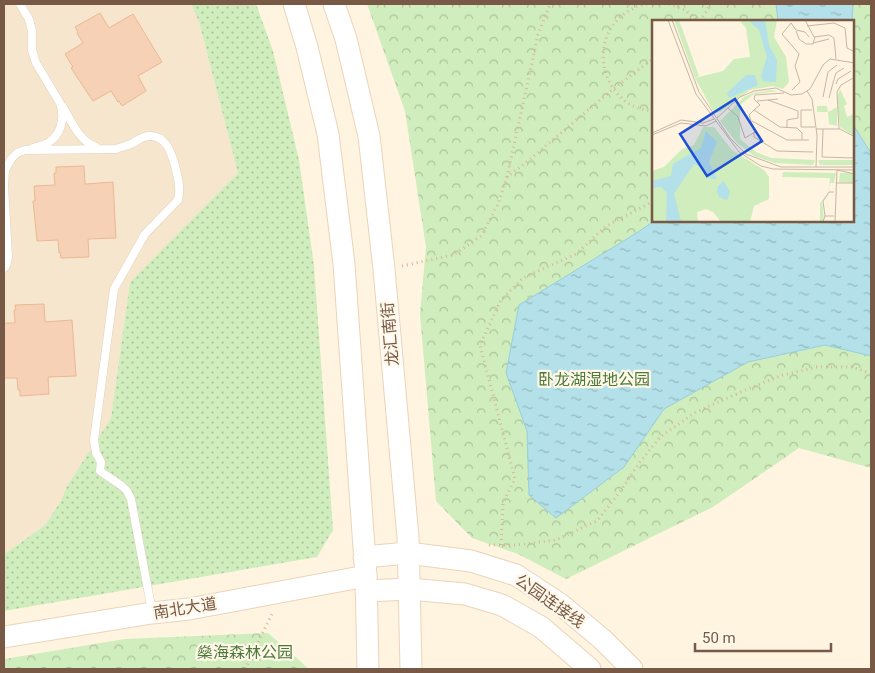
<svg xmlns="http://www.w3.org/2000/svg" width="875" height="673" viewBox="0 0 875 673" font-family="Roboto,'Noto Sans SC',sans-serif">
	<defs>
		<pattern id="grass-dots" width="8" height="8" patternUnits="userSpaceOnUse" patternTransform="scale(1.25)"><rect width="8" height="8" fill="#cfedbd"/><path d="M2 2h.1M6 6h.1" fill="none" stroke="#adc39b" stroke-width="1.8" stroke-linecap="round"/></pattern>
		<pattern id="forest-crowns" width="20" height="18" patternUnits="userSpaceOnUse" patternTransform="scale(1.25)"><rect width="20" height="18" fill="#cfedbd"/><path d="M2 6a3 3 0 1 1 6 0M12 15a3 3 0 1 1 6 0" fill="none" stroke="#adc39b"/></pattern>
		<pattern id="water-ripples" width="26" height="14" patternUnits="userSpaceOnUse" patternTransform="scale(1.25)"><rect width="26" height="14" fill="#b3e0e9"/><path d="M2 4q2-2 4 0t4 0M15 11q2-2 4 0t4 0" fill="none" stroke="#96b9bf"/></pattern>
	</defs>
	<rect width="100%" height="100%" fill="#fef4e0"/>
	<polygon fill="#f7e6ce" points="4,4 191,4 199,22 238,173 130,282 111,418 67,486 61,501 45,525 16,546 4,554"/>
	<polygon fill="url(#grass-dots)" points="191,4 256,4 273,51 299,160 314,266 333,530 317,557 4,611 4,554 16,546 45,525 61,501 67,486 111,418 130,282 238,173 199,22"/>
	<g fill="url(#forest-crowns)" fill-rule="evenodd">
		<path d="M367 4H871V468L799 448 713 507 566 579 518 554 472 538 436 501 420 314 426 247 405 111ZM654 21H854V221H654Z"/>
		<polygon points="268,633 309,669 4,669 4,659 125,639"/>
	</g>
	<g fill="url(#water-ripples)" stroke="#98cfdc">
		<polygon points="776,4 853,4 852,21 778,21"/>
		<polygon points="854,126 871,153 871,356 825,345 748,362 664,409 624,467 556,518 529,495 527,431 506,373 519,305 638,232 654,221 854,221"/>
	</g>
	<g fill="#f6d1b5" stroke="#ebb894">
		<polygon points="100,13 109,28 133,14 162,62 138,76 146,91 122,106 119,101 118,102 111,91 93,101 71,68 73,67 65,54 83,43 77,33 78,32 75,27"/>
		<polygon points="84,166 85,184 113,182 116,238 88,239 89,257 61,258 60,252 59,253 58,240 37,241 33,201 35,201 34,186 55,185 54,173 56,173 56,167"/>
		<polygon points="44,304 45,322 72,320 76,376 48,377 49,394 20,396 20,390 18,390 17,378 4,378 4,323 15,323 14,310 16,310 15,305"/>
	</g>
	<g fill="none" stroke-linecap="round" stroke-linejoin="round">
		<g stroke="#e3d0bb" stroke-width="9">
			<g id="lane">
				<path d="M20 4 29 19 32 31V50L36 63 60 103C65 117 62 134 48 143 44 145 38 146 33 148"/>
				<path d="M63 107C72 122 79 141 96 147"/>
				<path d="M4 268 6 266 8 257 4 186 5 170 11 159 17 153 25 150 116 149C121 147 126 146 131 144 137 141 142 136 149 136 166 135 171 152 175 166 178 178 181 188 178 200L145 234 114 289 94 440 96 453 101 462 100 471 122 486 127 491 131 499 152 611"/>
			</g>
		</g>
		<g stroke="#ebd3ba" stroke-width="23">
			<g id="secondary">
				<polyline points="294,4 307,47 328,134 344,264 366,576 368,669"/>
				<polyline points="334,4 346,39 369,136 384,269 408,537 411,669"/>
				<polyline points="364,557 408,553 471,561 516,575 560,604 602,639 632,669"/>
				<polyline points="366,591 409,589 465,594 502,605 541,627 590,669"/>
				<polyline points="4,637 152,613 189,609 366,576"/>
			</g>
		</g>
		<g stroke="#dbb598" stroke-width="3" stroke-dasharray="1 4" stroke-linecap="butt">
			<path d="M647 4C642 5 636 6 632 9 596 27 594 77 625 101 633 107 643 110 654 111"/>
			<polyline points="669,4 685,10 699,21"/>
			<polyline points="700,21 711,4"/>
			<polyline points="507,177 538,35 550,4"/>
			<polyline points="402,266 453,255 481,236 498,204 507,177 528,161 613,89 654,58"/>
			<polyline points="489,545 516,545 556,540 597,521 619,493 640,462 660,437 696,412 750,388 783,375 817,367 853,367 871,374"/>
			<polyline points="501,545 503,503 515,479 480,345 501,300 523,278 576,254 606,226 654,201"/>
			<polyline points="245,669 272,614"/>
		</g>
		<use href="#lane" stroke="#fff" stroke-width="8"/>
		<use href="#secondary" stroke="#fff" stroke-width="21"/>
	</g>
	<g text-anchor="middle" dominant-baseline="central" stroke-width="4.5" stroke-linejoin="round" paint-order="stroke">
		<g font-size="16" fill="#775945" stroke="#fff7e8">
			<text transform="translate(390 334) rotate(-95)">龙汇南街</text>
			<text transform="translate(550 601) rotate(35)">公园连接线</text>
			<text transform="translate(185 608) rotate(-9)">南北大道</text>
		</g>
		<g font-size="16" fill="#4a7939" stroke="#fff7e8">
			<text x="594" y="379">卧龙湖湿地公园</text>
			<text x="245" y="652">燊海森林公园</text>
		</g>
	</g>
	<g transform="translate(652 20)">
		<rect width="202" height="202" fill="#fef4e0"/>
		<path d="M22 0H27L47 56 43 58ZM188 69 195 84 192 86 195 97 202 94V116L188 107 185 78ZM120 70 126 71 102 74 88 85V119L104 132 119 138 163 140 161 145 123 143 102 136 85 123 68 101 92 77 101 73ZM166 140H202V145H168ZM131 152 184 153 182 162 185 163H178L176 175 174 178 170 181 172 201 168 202V183L176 174 178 158 130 157ZM188 153H202V163L187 162Z" fill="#cfedbd"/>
		<path d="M87 0H125L122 17 134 37 137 62 131 69 121 66 98 70 68 92 61 91 43 58 71 51 82 39 98 37 94 8ZM51 107H62L80 130 112 150 117 157V179L102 186 98 202H69L61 192 54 189 45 192 46 202H0V151L12 147 30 129 42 125Z" fill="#cfedbd"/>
		<path d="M165 86H175L176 92 185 87V106L177 104 176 92H165Z" fill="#cfedbd"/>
		<path d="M96 0H113L117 25 125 40 124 62 111 61 109 56 115 37 107 10ZM94 55H103L106 65 77 78 75 73ZM54 111 65 122 57 142 65 159H59L52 148 42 144 22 174 29 202H14L15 173 9 167 0 168V161L19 156 21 144 49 128ZM72 161 78 172 75 180 67 177 65 171 66 166Z" fill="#b3e0e9"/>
		<path fill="none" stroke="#c8b6a2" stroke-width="1" d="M16 0 44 74 87 132 109 146 121 149 203 150M20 0 47 72 78 118 94 134 129 147H203M153 0 162 17 177 15 182 18 184 39M155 6 182 3 193 8 195 28 203 32M144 11 147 19 154 24H161L163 17M161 23 177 19M181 63 184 53 192 48M184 64 186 59 199 51M140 70 148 62 143 46 147 34 130 14 139 3 144 10 153 12 157 17M155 71 160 79 165 115 164 147M171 77 176 52 185 45M177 78 181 63M116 80 146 91V98L135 100V108M105 81 126 79M76 88 86 97 93 118 103 112 97 95 102 90 128 107 145 108 150 113V120M102 90 108 85 102 79 103 75 132 73M160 90H149V107H163M65 98 88 77 102 71 124 68 139 75 150 74 158 69 171 45 178 39 203 43M100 101 135 120H157M164 109H188L203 117M171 109 170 137 203 138M187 109 185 72 189 65 203 57M102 112V117L125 131 161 132M0 113 29 100 51 103 62 99M0 115 29 103 54 106 64 101M185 163H203M173 196 171 181 177 172H182M171 202 173 196H182M183 202 185 150 203 154"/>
		<path fill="#1d4ed8" fill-opacity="0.15" stroke="#1d4ed8" stroke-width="2.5" d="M83 79 110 121 55 156 28 114Z"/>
		<rect width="202" height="202" fill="none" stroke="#775945" stroke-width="2.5"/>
	</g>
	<rect width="875" height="673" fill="none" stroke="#775945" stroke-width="10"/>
	<path d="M695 643v8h136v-8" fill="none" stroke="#775945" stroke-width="2.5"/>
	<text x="702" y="643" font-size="15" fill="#775945" stroke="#fff7e8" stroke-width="4" paint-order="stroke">50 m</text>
</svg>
